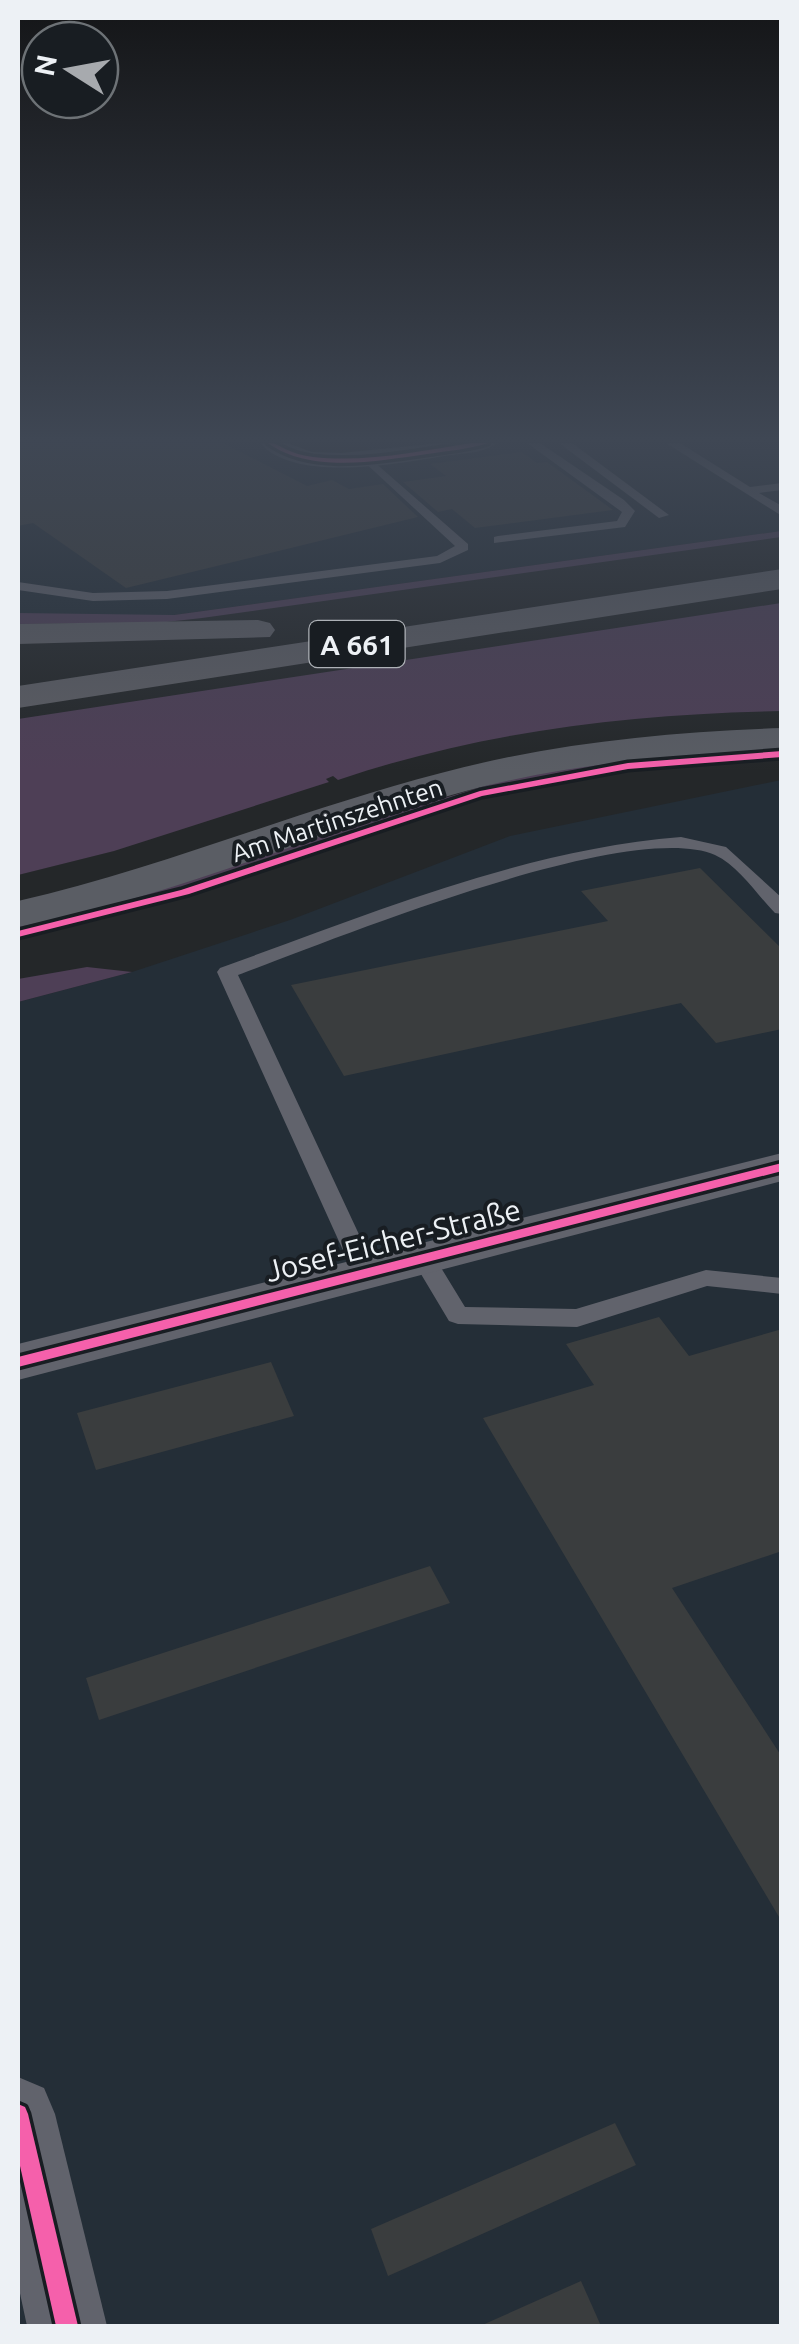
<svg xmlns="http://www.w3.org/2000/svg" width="799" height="2344" viewBox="0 0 799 2344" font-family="Ubuntu,sans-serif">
	<rect width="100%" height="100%" fill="#242729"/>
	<g fill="#242e37">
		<polygon points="18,443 272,443 292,455 386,465 361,443 781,443 781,531 174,615 33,616 18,613"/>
		<polygon points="781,780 781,2326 18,2326 18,1002 132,972 290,920 510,836"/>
	</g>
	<g fill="#4e3f56">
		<polygon points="781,531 781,537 202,618 157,623 18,624 18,613 174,615"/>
		<path d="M781 603V711C630 714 482 731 338 780L333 776 326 779 329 782 114 851 18 875V719Z"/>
		<polygon points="683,756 564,772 464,793 159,895 18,930 18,926 501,781 599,761"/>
		<polygon points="87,967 132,972 18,1002 18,979"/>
	</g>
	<g fill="#3a3d3e">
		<polygon points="18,443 223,443 307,486 332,480 349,489 383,484 418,517 126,588 33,523 18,526"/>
		<polygon points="522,452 537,463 547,462 613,510 475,528 452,509 438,512 403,482 446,476 430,464"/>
		<polygon points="700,868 782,949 782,1029 716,1043 681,1003 344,1076 291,985 608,921 581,891"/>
		<polygon points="659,1317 689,1356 782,1329 782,1551 672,1588 782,1757 782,1922 483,1418 594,1385 566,1344"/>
		<polygon points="271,1362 294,1416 96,1470 77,1413"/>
		<polygon points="430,1566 450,1603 99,1720 86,1678"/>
		<polygon points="615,2123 636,2165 388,2276 371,2229"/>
		<polygon points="581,2281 601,2326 480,2326"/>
	</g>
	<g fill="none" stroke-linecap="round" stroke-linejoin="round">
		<g fill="#61636c" fill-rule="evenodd">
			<polygon points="527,443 540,443 624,500 635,511 625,527 494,543 494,537 498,536 617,521 622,512"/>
			<polygon points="559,443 572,443 669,515 659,518"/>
			<polygon points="666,443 680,443 750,487 782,483 782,490 759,493 782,506 782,516"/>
			<polygon points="365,454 468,544 468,550 440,563 167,599 93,601 18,590 18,582 93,593 167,591 437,556 455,546 361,459"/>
			<path d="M681 837 726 847 782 898V914L775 913C757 895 739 866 715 855 628 818 332 940 238 975L377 1273 374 1279H356L217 972 220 968C370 914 521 850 681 837Z"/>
			<polygon points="424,1251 432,1253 465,1307 576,1309 706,1270 782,1278 782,1294 707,1286 577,1327 458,1324 449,1321 412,1259"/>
		</g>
		<g fill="#61636c" fill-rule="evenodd">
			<path d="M260 443H287L312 452 341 453 441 443H496C485 454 460 453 444 456 396 464 295 483 260 443Z"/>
			<polygon points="782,1153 782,1181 18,1380 18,1344"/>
			<polygon points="18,2077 44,2088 55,2114 107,2326 27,2326 18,2284"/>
		</g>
		<path fill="#5a5d64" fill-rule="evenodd" d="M782 728V752C676 755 569 763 466 791 315 832 172 898 18 927V901C162 868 298 810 441 773 553 743 666 732 782 728Z"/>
		<g fill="#5d5e64" fill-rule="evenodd">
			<polygon points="782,569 782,589 18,708 18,686"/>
			<polygon points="258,620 270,623 275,630 270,637 18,644 18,624"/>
		</g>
		<g stroke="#181d22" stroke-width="7">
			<g id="cycleway">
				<path d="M268 443C278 443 281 448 290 451 296 454 306 456 313 457 365 463 420 451 472 443H488C470 449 447 451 427 454 377 461 311 474 268 443Z"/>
				<polygon points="782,751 782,757 628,769 482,796 189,894 18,937 18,931 181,890 480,791 628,763"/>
				<polygon points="782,1163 782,1171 18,1367 18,1357"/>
				<polygon points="18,2104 25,2107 28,2114 78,2326 56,2326 18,2157"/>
			</g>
		</g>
		<use href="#cycleway" fill="#f560ab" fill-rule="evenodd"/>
	</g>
	<linearGradient id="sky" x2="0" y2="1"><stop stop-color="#141517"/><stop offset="0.57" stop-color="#3f4754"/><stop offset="1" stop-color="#3f4754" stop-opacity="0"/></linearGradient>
	<rect width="799" height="771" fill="url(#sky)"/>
	<g text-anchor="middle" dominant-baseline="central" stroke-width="8" stroke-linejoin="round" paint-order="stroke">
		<g font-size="25" fill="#edf1f5" stroke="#181d22">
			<text transform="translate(337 820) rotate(-18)">Am Martinszehnten</text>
		</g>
		<rect fill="#181d22" stroke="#adb1b6" stroke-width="2.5" x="309.5" y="621" width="95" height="46" rx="8"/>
		<g font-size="28" font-weight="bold" fill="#edf1f5">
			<text x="357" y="644">A 661</text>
		</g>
		<g font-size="30" fill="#edf1f5" stroke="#181d22">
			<text transform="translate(393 1240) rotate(-14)">Josef-Eicher-Straße</text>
		</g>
	</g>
	<rect width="799" height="2344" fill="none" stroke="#edf1f5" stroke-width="40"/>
	<g transform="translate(70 70) rotate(281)"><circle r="48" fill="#181d22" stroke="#6d7276" stroke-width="2.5"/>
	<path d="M0-8L18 38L0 25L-18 38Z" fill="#a7aaae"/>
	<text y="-15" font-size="28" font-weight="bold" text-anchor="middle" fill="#edf1f5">N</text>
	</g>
</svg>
